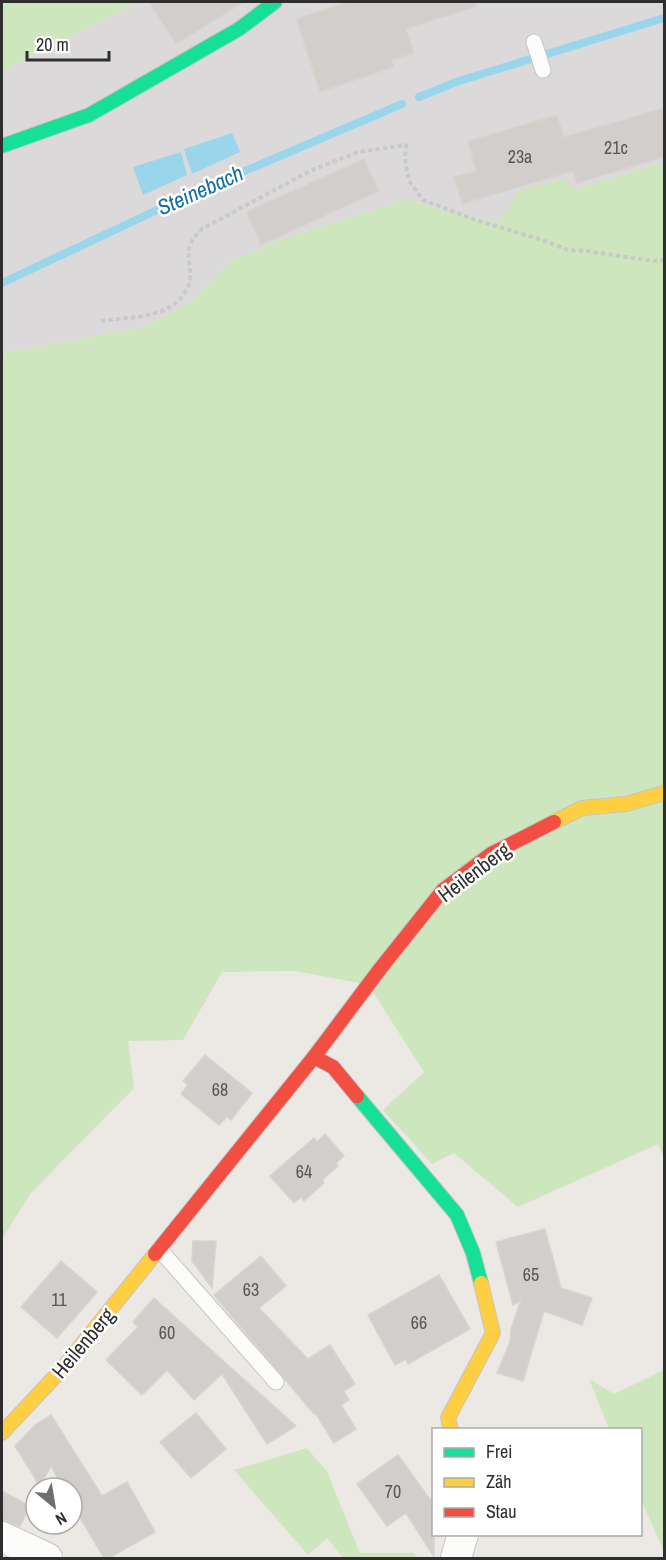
<svg xmlns="http://www.w3.org/2000/svg" width="666" height="1560" viewBox="0 0 666 1560" font-family="'Archivo Narrow',sans-serif">
	<rect width="100%" height="100%" fill="#ece8e4"/>
	<polygon fill="#dcd9db" points="139,2 664,2 664,162 572,190 500,222 445,210 408,199 281,239 228,263 191,302 144,327 2,353 2,71"/>
	<g fill="#cee6be">
		<polygon points="2,2 139,2 2,71"/>
		<polygon points="664,162 664,1158 658,1144 518,1207 454,1153 432,1164 383,1110 424,1072 373,992 359,983 295,971 222,972 183,1040 128,1041 134,1088 31,1193 2,1239 2,353 144,327 191,302 228,263 281,239 408,199 445,210 500,222 518,191 566,178 572,190"/>
		<polygon points="664,1370 664,1551 641,1500 640,1430 609,1429 589,1379 614,1394"/>
		<polygon points="307,1448 327,1472 360,1553 414,1553 417,1558 343,1558 327,1538 308,1555 234,1470"/>
	</g>
	<g fill="#99d6ec">
		<polygon points="232,133 240,152 192,174 184,149"/>
		<polygon points="181,152 187,175 143,195 133,167"/>
	</g>
	<g fill="none" stroke-linecap="round" stroke-linejoin="round">
		<g stroke="#99d6ec" stroke-width="8">
			<polyline points="419,97 456,82 664,18"/>
			<polyline points="2,283 191,194 402,104"/>
		</g>
	</g>
	<g fill="#d1cecb" stroke="#d7d4d0" stroke-width="1.5">
		<polygon points="149,2 244,2 176,44"/>
		<polygon points="349,2 476,2 477,6 406,29 414,53 391,60 394,67 320,92 296,19"/>
		<polygon points="664,108 664,157 577,183 573,171 462,204 454,177 476,171 468,141 557,115 564,137"/>
		<polygon points="364,159 379,191 261,245 246,212"/>
		<polygon points="205,1055 252,1093 231,1120 227,1117 219,1125 181,1094 188,1085 183,1081"/>
		<polygon points="325,1134 344,1156 336,1163 338,1166 322,1180 324,1183 304,1201 301,1197 294,1203 270,1176 314,1138 317,1142"/>
		<polygon points="545,1229 561,1288 592,1298 582,1325 544,1311 523,1381 497,1373 510,1342 511,1329 521,1300 513,1305 496,1242"/>
		<polygon points="193,1241 216,1241 212,1288 192,1261"/>
		<polygon points="261,1256 286,1286 259,1308 308,1359 330,1345 355,1384 344,1391 349,1400 341,1405 356,1429 334,1443 316,1414 314,1414 214,1295"/>
		<polygon points="61,1261 97,1292 57,1338 21,1307"/>
		<polygon points="439,1275 470,1329 408,1364 406,1359 395,1365 368,1315"/>
		<polygon points="154,1298 219,1357 296,1426 267,1444 222,1374 194,1400 167,1370 142,1395 106,1360 138,1327 133,1322"/>
		<polygon points="196,1413 226,1449 191,1478 160,1442"/>
		<polygon points="51,1415 102,1496 127,1482 155,1532 109,1558 104,1558 72,1504 72,1488 63,1488 51,1466 40,1486 15,1446 35,1425"/>
		<polygon points="398,1455 434,1505 434,1557 406,1513 387,1526 357,1484"/>
		<polygon points="2,1491 30,1506 20,1526 2,1520"/>
	</g>
	<g fill="none" stroke-linecap="round" stroke-linejoin="round">
		<g stroke="#c5c4c5" stroke-width="17">
			<g id="lane">
				<polyline points="534,42 543,70"/>
				<polyline points="160,1250 276,1382"/>
			</g>
		</g>
		<g stroke="#c5c4c5" stroke-width="32">
			<g id="street">
				<polyline points="2,1537 47,1558"/>
				<polyline points="456,1558 463,1534"/>
			</g>
		</g>
		<g stroke="#c5c4c5" stroke-width="16">
			<g id="fast">
				<polyline points="2,146 89,115 239,29 275,2"/>
				<polyline points="357,1096 457,1215 473,1253 481,1283"/>
			</g>
		</g>
		<g stroke="#c5c4c5" stroke-width="16">
			<g id="slow">
				<polyline points="554,822 582,808 626,804 664,793"/>
				<polyline points="451,1430 448,1418 493,1333 481,1283"/>
				<polyline points="2,1433 63,1368 155,1254"/>
			</g>
		</g>
		<g stroke="#c5c4c5" stroke-width="16">
			<g id="jam">
				<polyline points="314,1057 380,969 443,890 491,854 554,822"/>
				<polyline points="155,1254 314,1057 333,1067 357,1096"/>
			</g>
		</g>
		<path stroke="#c9c9c8" stroke-width="4" stroke-dasharray="4.5 3" stroke-linecap="butt" d="M101 321C128 317 169 319 185 292 187 288 190 285 190 280 191 255 181 249 202 229L310 171 358 152 406 145 405 159 409 181 423 200 476 220 542 240 568 250 587 251 653 261 664 260"/>
		<use href="#lane" stroke="#fcfcfb" stroke-width="15"/>
		<use href="#street" stroke="#fcfcfb" stroke-width="30"/>
		<use href="#fast" stroke="#16e098" stroke-width="14"/>
		<use href="#slow" stroke="#ffcf43" stroke-width="14"/>
		<use href="#jam" stroke="#f24e42" stroke-width="14"/>
	</g>
	<g text-anchor="middle" dominant-baseline="central" stroke-width="5" stroke-linejoin="round" paint-order="stroke">
		<g font-size="18" fill="#585857">
			<text x="616" y="147">21c</text>
			<text x="520" y="156">23a</text>
			<text x="220" y="1089">68</text>
			<text x="304" y="1171">64</text>
			<text x="531" y="1274">65</text>
			<text x="251" y="1289">63</text>
			<text x="59" y="1299">11</text>
			<text x="419" y="1322">66</text>
			<text x="167" y="1332">60</text>
			<text x="393" y="1491">70</text>
		</g>
		<g font-size="21" fill="#2e2e2e" stroke="#fff">
			<text transform="translate(474 872) rotate(-37)">Heilenberg</text>
			<text transform="translate(83 1343) rotate(-50)">Heilenberg</text>
		</g>
		<g font-size="22" font-style="italic" fill="#0d6fa3" stroke="#fff">
			<text transform="translate(200 190) rotate(-24)">Steinebach</text>
		</g>
	</g>
	<rect width="666" height="1560" fill="none" stroke="#2e2e2e" stroke-width="6"/>
	<rect x="432" y="1428" width="210" height="108" fill="#ffffff" stroke="#ababab" stroke-width="1.5"/>
	<rect x="444" y="1448" width="30" height="9" fill="#16e098" stroke="#ababab" stroke-width="1.5"/>
	<text x="486" y="1458" font-size="18" fill="#2e2e2e">Frei</text>
	<rect x="444" y="1478" width="30" height="9" fill="#ffcf43" stroke="#ababab" stroke-width="1.5"/>
	<text x="486" y="1488" font-size="18" fill="#2e2e2e">Zäh</text>
	<rect x="444" y="1508" width="30" height="9" fill="#f24e42" stroke="#ababab" stroke-width="1.5"/>
	<text x="486" y="1518" font-size="18" fill="#2e2e2e">Stau</text>
	<g transform="translate(54 1506) rotate(150)"><circle r="28" fill="#ffffff" stroke="#ababab" stroke-width="1.5"/>
	<path d="M0-4.5L10 22L0 15L-10 22Z" fill="#706f6e"/>
	<text y="-9" font-size="16" font-weight="bold" text-anchor="middle" fill="#2e2e2e">N</text>
	</g>
	<path d="M27 51v9h82v-9" fill="none" stroke="#2e2e2e" stroke-width="3"/>
	<text x="36" y="51" font-size="18" fill="#2e2e2e" stroke="#ffffff" stroke-width="4.5" paint-order="stroke">20 m</text>
</svg>
